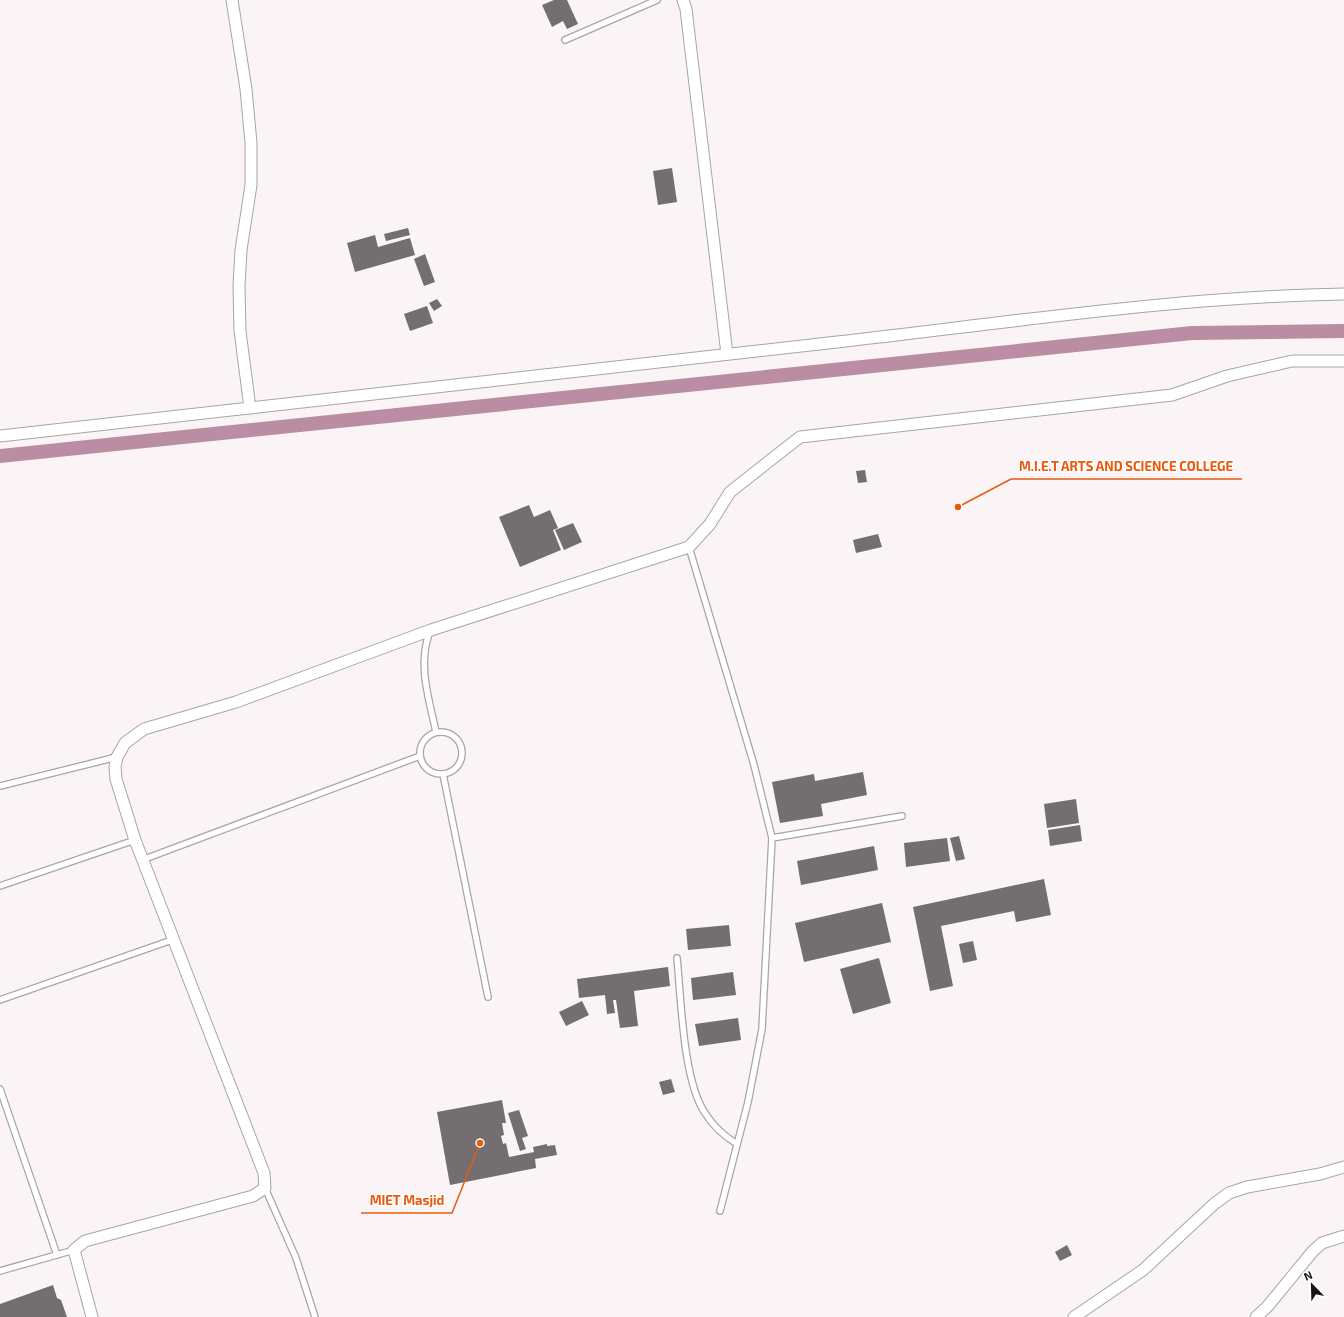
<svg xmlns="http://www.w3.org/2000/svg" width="1344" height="1317" viewBox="0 0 1344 1317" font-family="'Exo 2',sans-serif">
	<rect width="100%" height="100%" fill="#fbf4f7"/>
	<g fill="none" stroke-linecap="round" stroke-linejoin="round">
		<polyline stroke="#bb8da2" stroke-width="14" points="0,456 1192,333 1344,331"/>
	</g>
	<g fill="#736e70">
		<polygon points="554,0 567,0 578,24 567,29 563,21 552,27 542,5"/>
		<polygon points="672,168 677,202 658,205 653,171"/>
		<polygon points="408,228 410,235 386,241 384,234"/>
		<polygon points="375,235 378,247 410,238 415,255 355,272 347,243"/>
		<polygon points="425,254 435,282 424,286 414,259"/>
		<polygon points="437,299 442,306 434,311 429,303"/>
		<polygon points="427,306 433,323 410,331 404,314"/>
		<polygon points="865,470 867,482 858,483 856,471"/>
		<polygon points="529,505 534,517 550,510 558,528 553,530 561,550 520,567 499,517"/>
		<polygon points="573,523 582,542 564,550 555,530"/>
		<polygon points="878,534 882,547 856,553 853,540"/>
		<polygon points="863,772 867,795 821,804 823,816 780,823 772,782 814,774 815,781"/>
		<polygon points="1076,799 1079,823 1047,828 1044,804"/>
		<polygon points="1080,825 1082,841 1050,846 1048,830"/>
		<polygon points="959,836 965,859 956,861 950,838"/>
		<polygon points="947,838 950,861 906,867 904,843"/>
		<polygon points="874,846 878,870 801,885 797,861"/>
		<polygon points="1044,879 1051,915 1016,922 1014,911 941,926 953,986 930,991 913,907"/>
		<polygon points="882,903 891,942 804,962 795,923"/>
		<polygon points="729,925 731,946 688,950 686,929"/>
		<polygon points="973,941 977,960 963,963 959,944"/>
		<polygon points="879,958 891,1003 853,1014 840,969"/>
		<polygon points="668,967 670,986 634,991 638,1026 620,1028 616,1000 613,1000 615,1013 607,1014 605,995 579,998 577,979"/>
		<polygon points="733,972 736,995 693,1000 691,978"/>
		<polygon points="582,1001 589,1015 566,1026 559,1012"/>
		<polygon points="738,1018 741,1040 699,1046 695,1024"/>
		<polygon points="671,1079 675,1092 663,1095 659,1082"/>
		<polygon points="502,1100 506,1123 502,1123 504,1135 501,1136 503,1144 506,1143 509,1157 534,1152 533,1147 547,1144 547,1146 555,1145 557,1155 535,1159 536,1168 450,1185 437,1112"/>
		<polygon points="519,1110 528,1136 522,1138 526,1149 520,1151 508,1113"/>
		<polygon points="1067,1245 1072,1255 1060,1261 1055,1252"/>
		<polygon points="53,1285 57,1298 61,1300 67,1317 0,1317 0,1304"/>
	</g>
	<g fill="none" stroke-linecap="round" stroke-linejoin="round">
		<g stroke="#a9a4a6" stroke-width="8">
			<g id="lane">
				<polyline points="565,40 657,0"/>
				<polyline points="689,547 754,765 772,838 762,1029 748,1102 720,1211"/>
				<path d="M430 631C417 664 429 699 436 732"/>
				<circle cx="441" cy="753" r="21"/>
				<polyline points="443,774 488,997"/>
				<polyline points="0,786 117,757"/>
				<polyline points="772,838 902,816"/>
				<polyline points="142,860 420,756"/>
				<polyline points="0,886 135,840"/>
				<path d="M677 958C681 998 683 1081 705 1113 713 1126 724 1136 737 1144"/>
				<polyline points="0,1000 172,940"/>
				<polyline points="0,1089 57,1255"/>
				<polyline points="265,1188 296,1258 315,1317"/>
				<polyline points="0,1271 74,1250"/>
			</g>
		</g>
		<g stroke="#a9a4a6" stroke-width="13">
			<g id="street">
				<polyline points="232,0 246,89 251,143 251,185 241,250 239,286 240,331 250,408"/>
				<polyline points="683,0 686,9 727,354"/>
				<path d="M0 436C279 405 558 374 837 342 1006 323 1174 297 1344 294"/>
				<polyline points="92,1317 74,1250 85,1241 253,1196 265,1188 264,1173 135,840 116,779 115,767 117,757 125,743 144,729 236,702 431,630 689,547 710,524 730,492 800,437 1172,395 1227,376 1292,361 1344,361"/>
				<polyline points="1074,1317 1143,1270 1214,1204 1229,1193 1247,1187 1320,1174 1344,1167"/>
				<polyline points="1256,1317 1267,1307 1313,1251 1322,1243 1344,1236"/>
			</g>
		</g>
		<use href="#lane" stroke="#fff" stroke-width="5.5"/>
		<use href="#street" stroke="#fff" stroke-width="11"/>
	</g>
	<path fill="none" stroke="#e8590c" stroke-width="1.5" d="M958 507L1011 479H1242M480 1143L452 1213H361"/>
	<g fill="#e8590c" stroke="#fff" stroke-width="1.5">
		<circle cx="958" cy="507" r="4"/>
		<circle cx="480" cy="1143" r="4"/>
	</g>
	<g font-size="13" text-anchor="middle" font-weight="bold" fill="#e8590c" stroke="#fff" stroke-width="3" stroke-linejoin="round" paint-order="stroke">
		<text x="1126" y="471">M.I.E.T ARTS AND SCIENCE COLLEGE</text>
		<text x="407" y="1205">MIET Masjid</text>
	</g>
	<g transform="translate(1312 1285) rotate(337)" stroke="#ffffff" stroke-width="3" paint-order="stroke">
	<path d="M0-3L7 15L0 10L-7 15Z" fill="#151313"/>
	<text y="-6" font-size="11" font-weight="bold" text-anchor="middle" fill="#151313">N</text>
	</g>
</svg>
